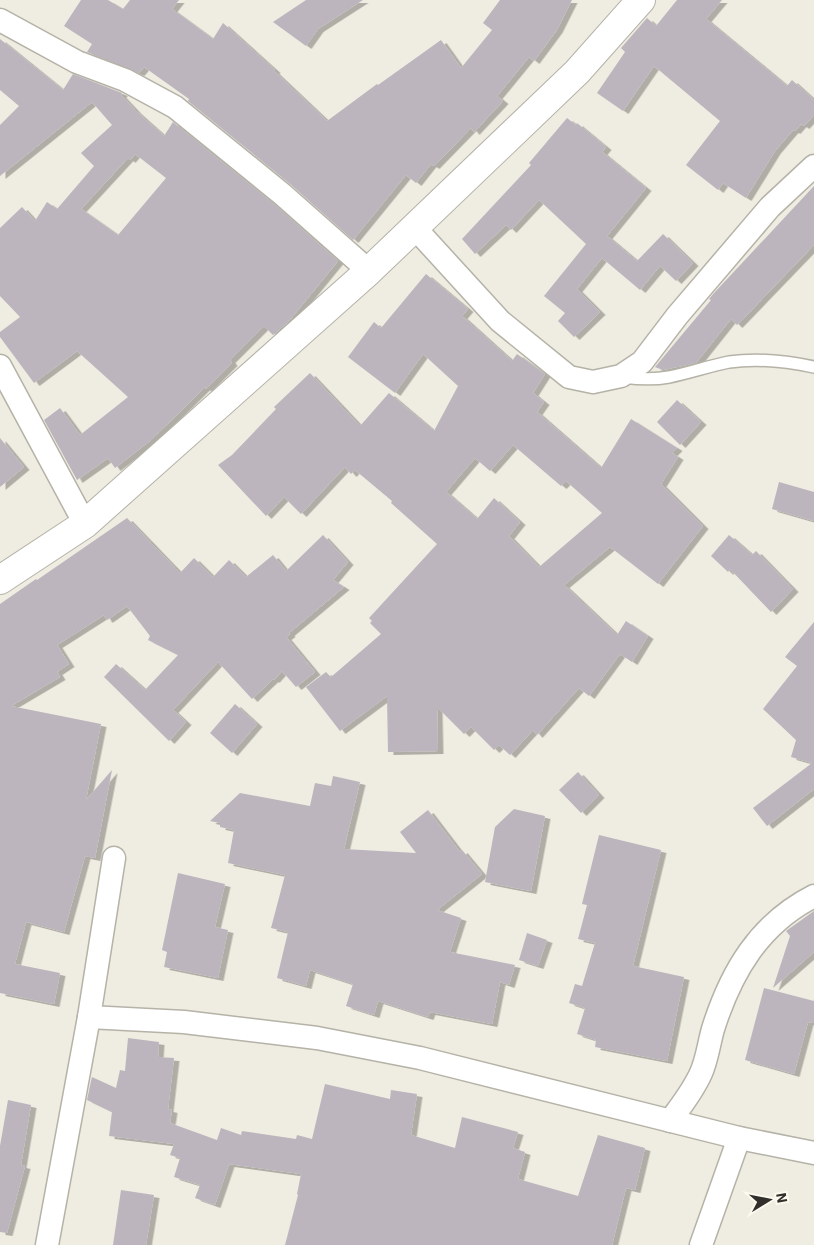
<svg xmlns="http://www.w3.org/2000/svg" width="814" height="1245" viewBox="0 0 814 1245" font-family="'IBM Plex Sans',sans-serif">
	<defs>
		<filter id="shadow"><feDropShadow dx="5.5" dy="3" stdDeviation="0" flood-color="#0004"/></filter>
	</defs>
	<rect width="100%" height="100%" fill="#efece1"/>
	<g fill="#bcb5be" fill-rule="evenodd" filter="url(#shadow)">
		<polygon points="81,0 108,0 123,9 130,0 179,0 172,9 213,39 223,23 275,70 274,71 327,121 377,84 378,85 441,40 461,68 492,30 483,23 500,0 572,0 557,30 534,61 529,57 497,96 503,101 474,132 471,128 434,166 431,164 416,183 406,175 353,240 290,184 188,101 189,99 144,67 139,73 87,52 92,44 64,26"/>
		<polygon points="306,0 363,0 318,29 306,46 273,22"/>
		<polygon points="677,0 722,0 706,19 787,86 792,80 814,100 814,115 804,126 801,124 795,131 793,130 775,151 746,198 723,183 718,190 686,165 720,121 654,66 623,111 597,93 625,52 621,48 647,18 656,26"/>
		<path d="M0 39 63 90 73 74 122 93 121 95 136 111 164 136 173 122 274 204 338 261 289 321 273 335 264 326 230 360 232 363 206 389 205 387 151 440 115 468 108 458 77 480 44 420 60 408 80 435 128 397 77 351 34 383 0 337V332L20 317 0 296V228L22 207 35 221 47 202 57 209 94 166 81 153 112 125 92 102 0 176V125L19 106 0 90ZM135 154 166 178 118 235 81 209 128 158 130 160Z"/>
		<polygon points="567,118 576,125 577,123 606,147 602,152 646,188 607,236 637,261 663,234 693,263 676,281 660,266 640,290 602,258 577,289 600,312 574,337 558,321 565,313 544,296 586,244 539,200 511,230 506,225 475,254 462,239 531,165 529,163"/>
		<polygon points="814,186 814,245 737,325 731,319 696,363 663,370 655,367 711,300 709,299 714,293"/>
		<path d="M426 274 468 309 462 316 512 361 517 354 545 374 533 393 544 402 537 412 601 468 631 419 677 448 672 453 678 457 661 484 703 526 658 584 610 547 564 585 617 635 626 621 648 636 632 662 620 654 589 696 579 688 537 735 533 730 510 755 499 745 494 750 471 727 464 734 437 707 438 751 388 752 387 696 340 731 306 687 326 672 331 677 381 634 370 623 372 621 369 618 437 544 391 503 392 501 355 470 351 474 345 467 301 514 284 497 266 516 218 465 232 455 276 409 274 407 310 373 360 426 389 393 434 431 458 386 423 354 395 393 348 357 374 322 381 328ZM513 445 561 486 566 481 602 513 539 567 509 536 520 522 494 498 477 519 446 492 475 458 490 471Z"/>
		<polygon points="677,400 701,422 680,445 657,422"/>
		<polygon points="0,438 24,467 0,487"/>
		<polygon points="779,482 814,492 814,521 772,509"/>
		<polygon points="127,518 180,573 194,558 213,577 229,560 246,577 273,555 286,571 323,535 348,562 333,580 344,587 289,633 290,634 286,637 315,672 296,687 282,671 274,680 273,679 252,699 218,662 173,710 186,722 169,741 104,677 116,664 145,690 178,655 148,640 150,636 127,606 107,620 104,615 57,645 69,664 57,672 60,677 11,706 101,724 86,800 112,770 95,858 85,856 64,932 26,922 15,964 60,973 54,1004 0,993 0,604 36,579 37,580"/>
		<polygon points="729,535 752,555 756,551 793,589 771,612 730,569 728,572 711,556"/>
		<polygon points="814,622 814,789 767,826 753,808 812,763 791,757 796,740 763,709 797,666 785,657"/>
		<polygon points="235,704 257,724 232,753 210,733"/>
		<polygon points="578,772 599,795 581,813 559,790"/>
		<polygon points="333,776 360,782 344,849 416,853 400,832 428,810 460,852 462,850 482,874 437,910 461,918 450,952 515,965 509,985 500,982 492,1024 430,1012 428,1017 378,1001 374,1015 346,1006 353,984 310,970 306,986 277,978 288,932 271,928 285,875 228,863 234,830 220,827 220,823 210,821 240,793 310,806 315,783 331,786"/>
		<polygon points="514,809 545,816 531,891 485,882 495,827"/>
		<polygon points="599,835 661,850 633,966 684,977 667,1061 595,1047 596,1040 577,1034 585,1008 569,1003 575,984 582,986 595,943 578,939 587,905 582,904"/>
		<polygon points="178,873 225,884 215,927 228,930 218,978 164,967 167,952 162,950"/>
		<polygon points="814,911 814,952 773,988 790,936 786,931"/>
		<polygon points="527,933 547,940 538,966 519,960"/>
		<polygon points="764,988 814,1001 814,1023 808,1022 794,1074 745,1060"/>
		<polygon points="128,1038 159,1042 158,1057 174,1058 168,1109 172,1110 170,1123 217,1140 221,1128 241,1135 242,1131 296,1139 297,1135 312,1139 325,1084 390,1099 391,1090 417,1094 411,1135 455,1148 462,1117 518,1132 513,1148 525,1152 518,1179 578,1196 598,1135 645,1148 635,1190 626,1188 612,1245 285,1245 298,1195 297,1194 301,1174 229,1164 215,1205 195,1198 200,1185 174,1177 180,1158 170,1155 174,1144 109,1136 112,1112 87,1100 91,1081 92,1077 116,1088 120,1070 125,1071"/>
		<polygon points="8,1100 31,1105 21,1165 25,1166 7,1233 0,1232 0,1146"/>
		<polygon points="121,1190 154,1195 146,1245 113,1245"/>
	</g>
	<g fill="none" stroke-linecap="round" stroke-linejoin="round">
		<g stroke="#b5b2a7" stroke-width="14">
			<path id="service" d="M623 377C638 379 653 380 669 377 689 373 709 366 729 362 758 358 786 361 814 367"/>
		</g>
		<g stroke="#b5b2a7" stroke-width="25">
			<g id="minor">
				<polyline points="0,20 77,62 125,80 175,107 282,194 369,271"/>
				<polyline points="415,228 500,321 569,377 593,382 621,376 642,362 677,316 770,207 814,166"/>
				<polyline points="0,366 85,524"/>
				<polyline points="89,1017 184,1022 317,1038 420,1058 739,1138 814,1153"/>
				<path d="M670 1121C681 1106 693 1091 701 1073 707 1060 709 1043 713 1029 731 972 759 924 814 896"/>
				<polyline points="47,1245 89,1017 114,858"/>
				<polyline points="701,1245 739,1138"/>
			</g>
		</g>
		<g stroke="#b5b2a7" stroke-width="30">
			<polyline id="secondary" points="0,580 85,524 369,271 577,72 641,0"/>
		</g>
		<use href="#service" stroke="#fff" stroke-width="11"/>
		<use href="#minor" stroke="#fff" stroke-width="22"/>
		<use href="#secondary" stroke="#fff" stroke-width="28"/>
	</g>
	<g transform="translate(769 1200) rotate(80)" stroke="#fcf9ee" stroke-width="4" paint-order="stroke">
	<path d="M0-4L9 19L0 12L-9 19Z" fill="#302f2b"/>
	<text y="-8" font-size="14" font-weight="bold" text-anchor="middle" fill="#302f2b">N</text>
	</g>
</svg>
